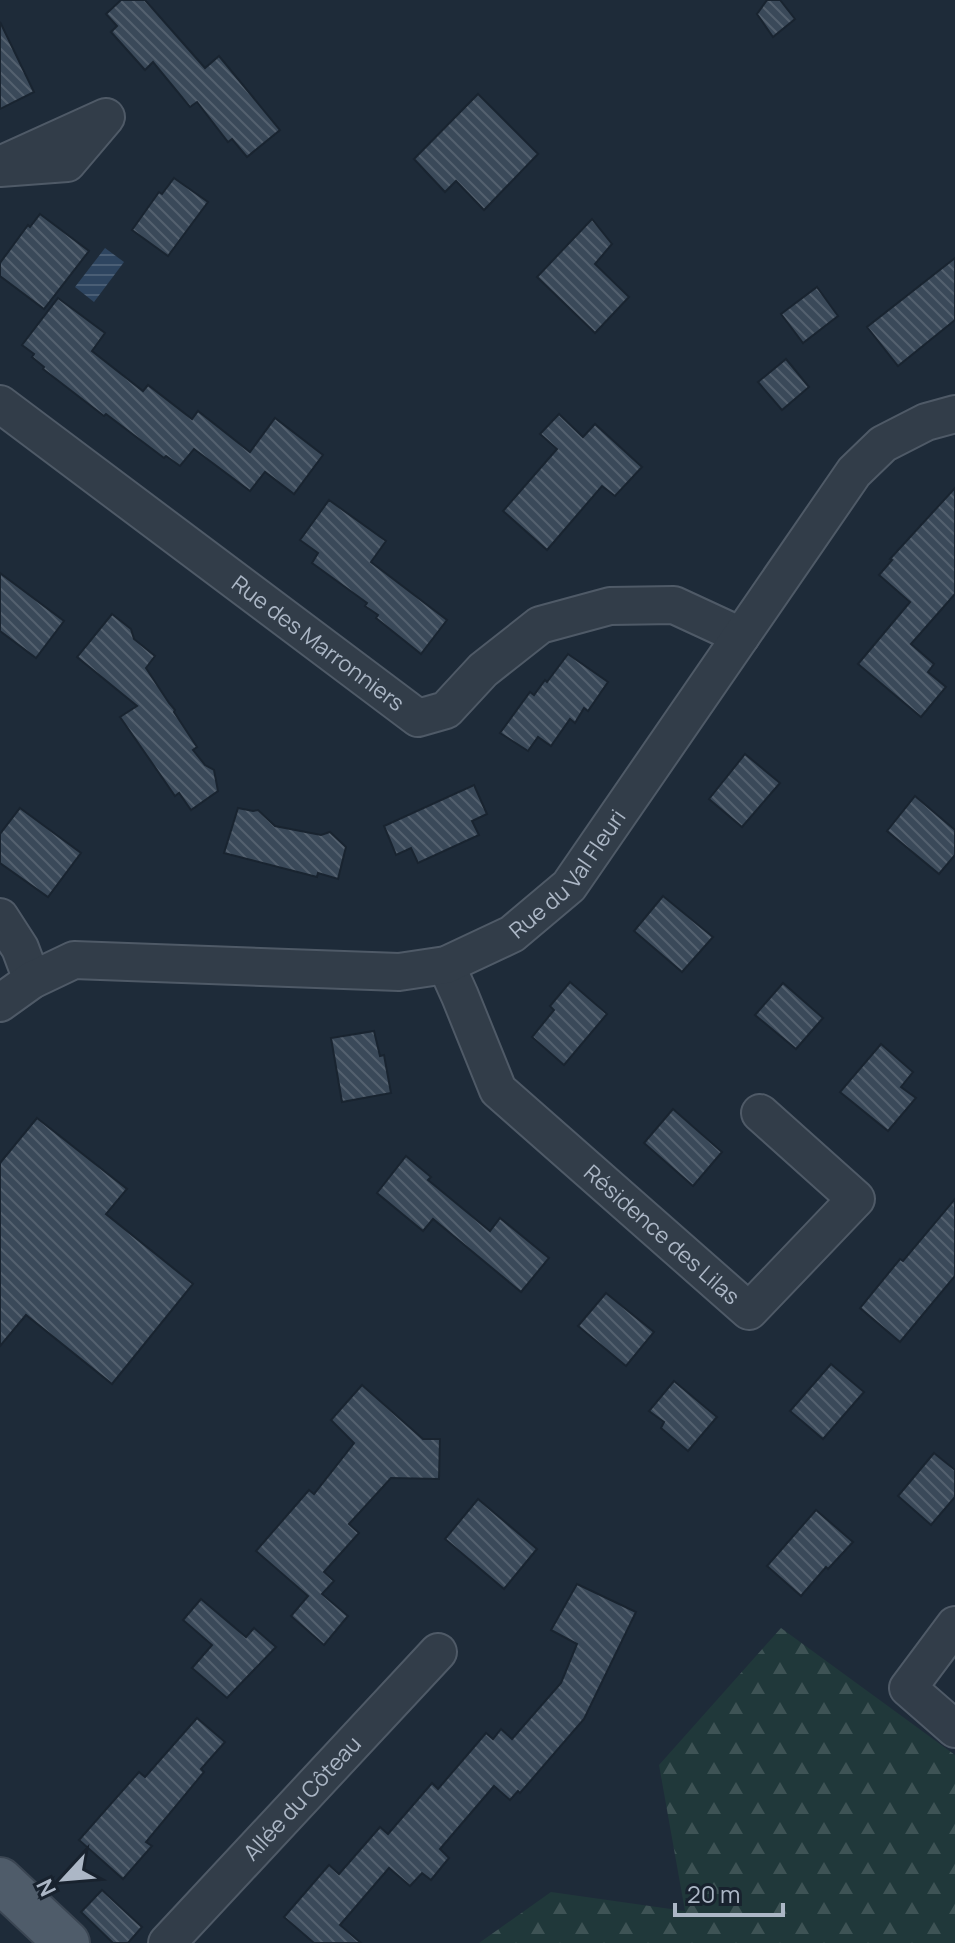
<svg xmlns="http://www.w3.org/2000/svg" width="955" height="1943" viewBox="0 0 955 1943" font-family="Manrope,sans-serif">
	<defs>
		<pattern id="forest-firs" width="22" height="20" patternUnits="userSpaceOnUse" patternTransform="scale(2)"><rect width="22" height="20" fill="#20383a"/><path d="M5 1l3.5 6h-7zM16 11l3.5 6h-7z" fill="#3e5355"/></pattern>
		<pattern id="water-rules" width="6" height="5" patternUnits="userSpaceOnUse" patternTransform="scale(2)"><rect width="6" height="5" fill="#2e4560"/><path d="M0 2.5h6" fill="none" stroke="#4a5e75"/></pattern>
		<pattern id="building-back-hatch" width="6" height="6" patternUnits="userSpaceOnUse" patternTransform="scale(2)"><rect width="6" height="6" fill="#3a4959"/><path d="M-1 5l2 2M0 0l6 6M5-1l2 2" fill="none" stroke="#54616f"/></pattern>
	</defs>
	<rect width="100%" height="100%" fill="#1e2b39"/>
	<polygon fill="url(#forest-firs)" points="781,1628 955,1755 955,1943 479,1943 551,1892 685,1911 659,1765"/>
	<polygon fill="url(#water-rules)" points="105,248 124,262 94,302 75,287"/>
	<g fill="url(#building-back-hatch)" stroke="#192430" stroke-width="2">
		<polygon points="121,0 145,0 205,68 219,56 280,130 247,157 232,139 228,142 197,102 190,107 153,62 145,70 111,32 117,26 106,14"/>
		<polygon points="767,0 780,0 795,19 773,37 757,14"/>
		<polygon points="0,22 34,92 0,109"/>
		<polygon points="478,94 538,154 484,210 456,181 445,192 414,159"/>
		<polygon points="174,178 208,202 168,256 132,230 159,192 162,194"/>
		<polygon points="40,214 89,251 44,309 0,276 0,263 28,225 30,227"/>
		<polygon points="592,219 612,244 595,264 629,297 595,333 537,277"/>
		<polygon points="955,258 955,320 898,366 867,327"/>
		<polygon points="817,287 838,316 803,343 781,314"/>
		<polygon points="58,298 105,333 92,351 143,391 148,385 192,419 198,411 250,452 275,418 323,455 294,494 265,472 250,491 194,449 180,466 166,456 164,458 106,414 104,416 43,369 44,367 32,357 34,354 22,345"/>
		<polygon points="786,359 809,387 782,410 758,382"/>
		<polygon points="559,414 583,437 595,424 642,467 615,496 602,486 547,550 503,511 557,449 540,434"/>
		<polygon points="955,488 955,594 911,644 934,664 928,672 946,687 921,717 858,664 910,602 879,575 892,560 890,559"/>
		<polygon points="329,500 386,541 371,562 447,620 421,654 376,618 378,615 365,606 367,603 312,563 318,553 300,540"/>
		<polygon points="0,573 64,621 36,658 0,631"/>
		<polygon points="112,614 131,629 134,639 155,656 146,668 169,703 175,710 174,712 197,747 193,750 205,765 214,770 218,791 191,810 179,793 175,796 120,717 137,706 77,657"/>
		<polygon points="568,654 608,682 588,711 584,708 575,723 570,719 551,746 538,737 528,751 500,733 530,692 534,695 545,680 547,682"/>
		<polygon points="745,754 780,783 742,827 709,799"/>
		<polygon points="474,785 487,814 472,821 479,835 418,863 411,848 396,855 384,826"/>
		<polygon points="915,796 955,830 955,855 939,874 887,831"/>
		<polygon points="20,808 81,853 48,897 0,863 0,834"/>
		<polygon points="238,808 253,811 258,810 275,826 321,835 330,832 346,847 338,879 318,873 317,877 224,853"/>
		<polygon points="663,896 713,937 682,972 634,931"/>
		<polygon points="570,982 607,1014 564,1065 532,1037 554,1010 550,1006"/>
		<polygon points="783,983 823,1018 796,1049 755,1015"/>
		<polygon points="374,1031 380,1056 384,1055 391,1093 342,1102 331,1038"/>
		<polygon points="881,1044 913,1072 901,1087 916,1098 888,1131 840,1092"/>
		<polygon points="673,1109 722,1152 693,1186 644,1143"/>
		<polygon points="37,1118 127,1189 106,1214 193,1284 112,1384 26,1315 0,1346 0,1163"/>
		<polygon points="406,1156 431,1177 428,1180 490,1231 500,1218 549,1258 521,1292 433,1219 423,1231 377,1193"/>
		<polygon points="955,1199 955,1276 900,1342 860,1308 900,1259 903,1261"/>
		<polygon points="606,1293 654,1332 626,1366 578,1326"/>
		<polygon points="831,1364 864,1392 823,1439 790,1411"/>
		<polygon points="674,1381 717,1417 688,1451 661,1428 664,1422 649,1411"/>
		<polygon points="362,1385 423,1439 440,1439 439,1479 391,1478 349,1524 359,1533 324,1572 334,1581 322,1594 348,1616 324,1645 291,1616 308,1596 256,1551 309,1490 314,1494 354,1443 331,1420"/>
		<polygon points="934,1453 955,1470 955,1497 931,1525 898,1496"/>
		<polygon points="478,1499 537,1549 504,1589 445,1539"/>
		<polygon points="816,1510 853,1542 828,1569 826,1567 801,1596 767,1566"/>
		<polygon points="577,1584 636,1612 584,1719 520,1793 518,1791 510,1800 494,1786 440,1849 449,1858 431,1880 422,1873 410,1886 389,1868 340,1925 361,1943 314,1943 284,1917 329,1865 339,1874 380,1827 388,1834 432,1783 438,1789 486,1733 493,1739 501,1729 512,1739 561,1683 577,1644 551,1630"/>
		<polygon points="201,1599 246,1637 254,1628 276,1647 227,1698 192,1668 212,1645 183,1620"/>
		<polygon points="197,1718 225,1742 201,1769 204,1772 146,1842 152,1846 123,1879 79,1840 139,1772 145,1777"/>
		<polygon points="102,1890 142,1927 128,1943 113,1943 81,1912"/>
	</g>
	<g fill="none" stroke-linecap="round" stroke-linejoin="round">
		<g stroke="#4f5a67" stroke-width="40">
			<g id="minor">
				<polyline points="0,165 106,117 67,163 0,168"/>
				<path id="s1" d="M0 404 418 718 446 710 483 670 540 625 610 606 674 605 741 636"/>
				<polyline points="0,917 20,948 32,980"/>
				<path id="s2" d="M446 965 460 996 498 1090 749 1311 856 1199 760 1113"/>
				<path id="s3" d="M0 1003 32 980 74 960 399 972 446 965 512 934 569 886 854 472 883 444 926 422 955 414"/>
				<polyline points="955,1625 908,1688 955,1729"/>
				<path id="s4" d="M167 1943 438 1652"/>
			</g>
		</g>
		<g stroke="#3b4653" stroke-width="48">
			<polyline id="major" points="0,1880 67,1943"/>
		</g>
		<use href="#minor" stroke="#323d49" stroke-width="36"/>
		<use href="#major" stroke="#4f5c6a" stroke-width="44"/>
	</g>
	<g text-anchor="middle" dominant-baseline="central" stroke-width="6" stroke-linejoin="round" paint-order="stroke">
		<g font-size="22" fill="#acb7c6" stroke="#18222e">
			<text stroke="none"><textPath href="#s1" startOffset="398">Rue des Marronniers</textPath></text>
			<text stroke="none"><textPath href="#s3" startOffset="614">Rue du Val Fleuri</textPath></text>
			<text stroke="none"><textPath href="#s2" startOffset="354">Résidence des Lilas</textPath></text>
			<text stroke="none"><textPath href="#s4" startOffset="198">Allée du Côteau</textPath></text>
		</g>
	</g>
	<g transform="translate(64 1879) rotate(244)" stroke="#18222e" stroke-width="6" paint-order="stroke">
	<path d="M0-6L14 30L0 20L-14 30Z" fill="#acb7c6"/>
	<text y="-12" font-size="22" font-weight="bold" text-anchor="middle" fill="#acb7c6">N</text>
	</g>
	<path d="M675 1903v12h108v-12" fill="none" stroke="#acb7c6" stroke-width="4"/>
	<text x="687" y="1903" font-size="24" fill="#acb7c6" stroke="#18222e" stroke-width="6" paint-order="stroke">20 m</text>
</svg>
